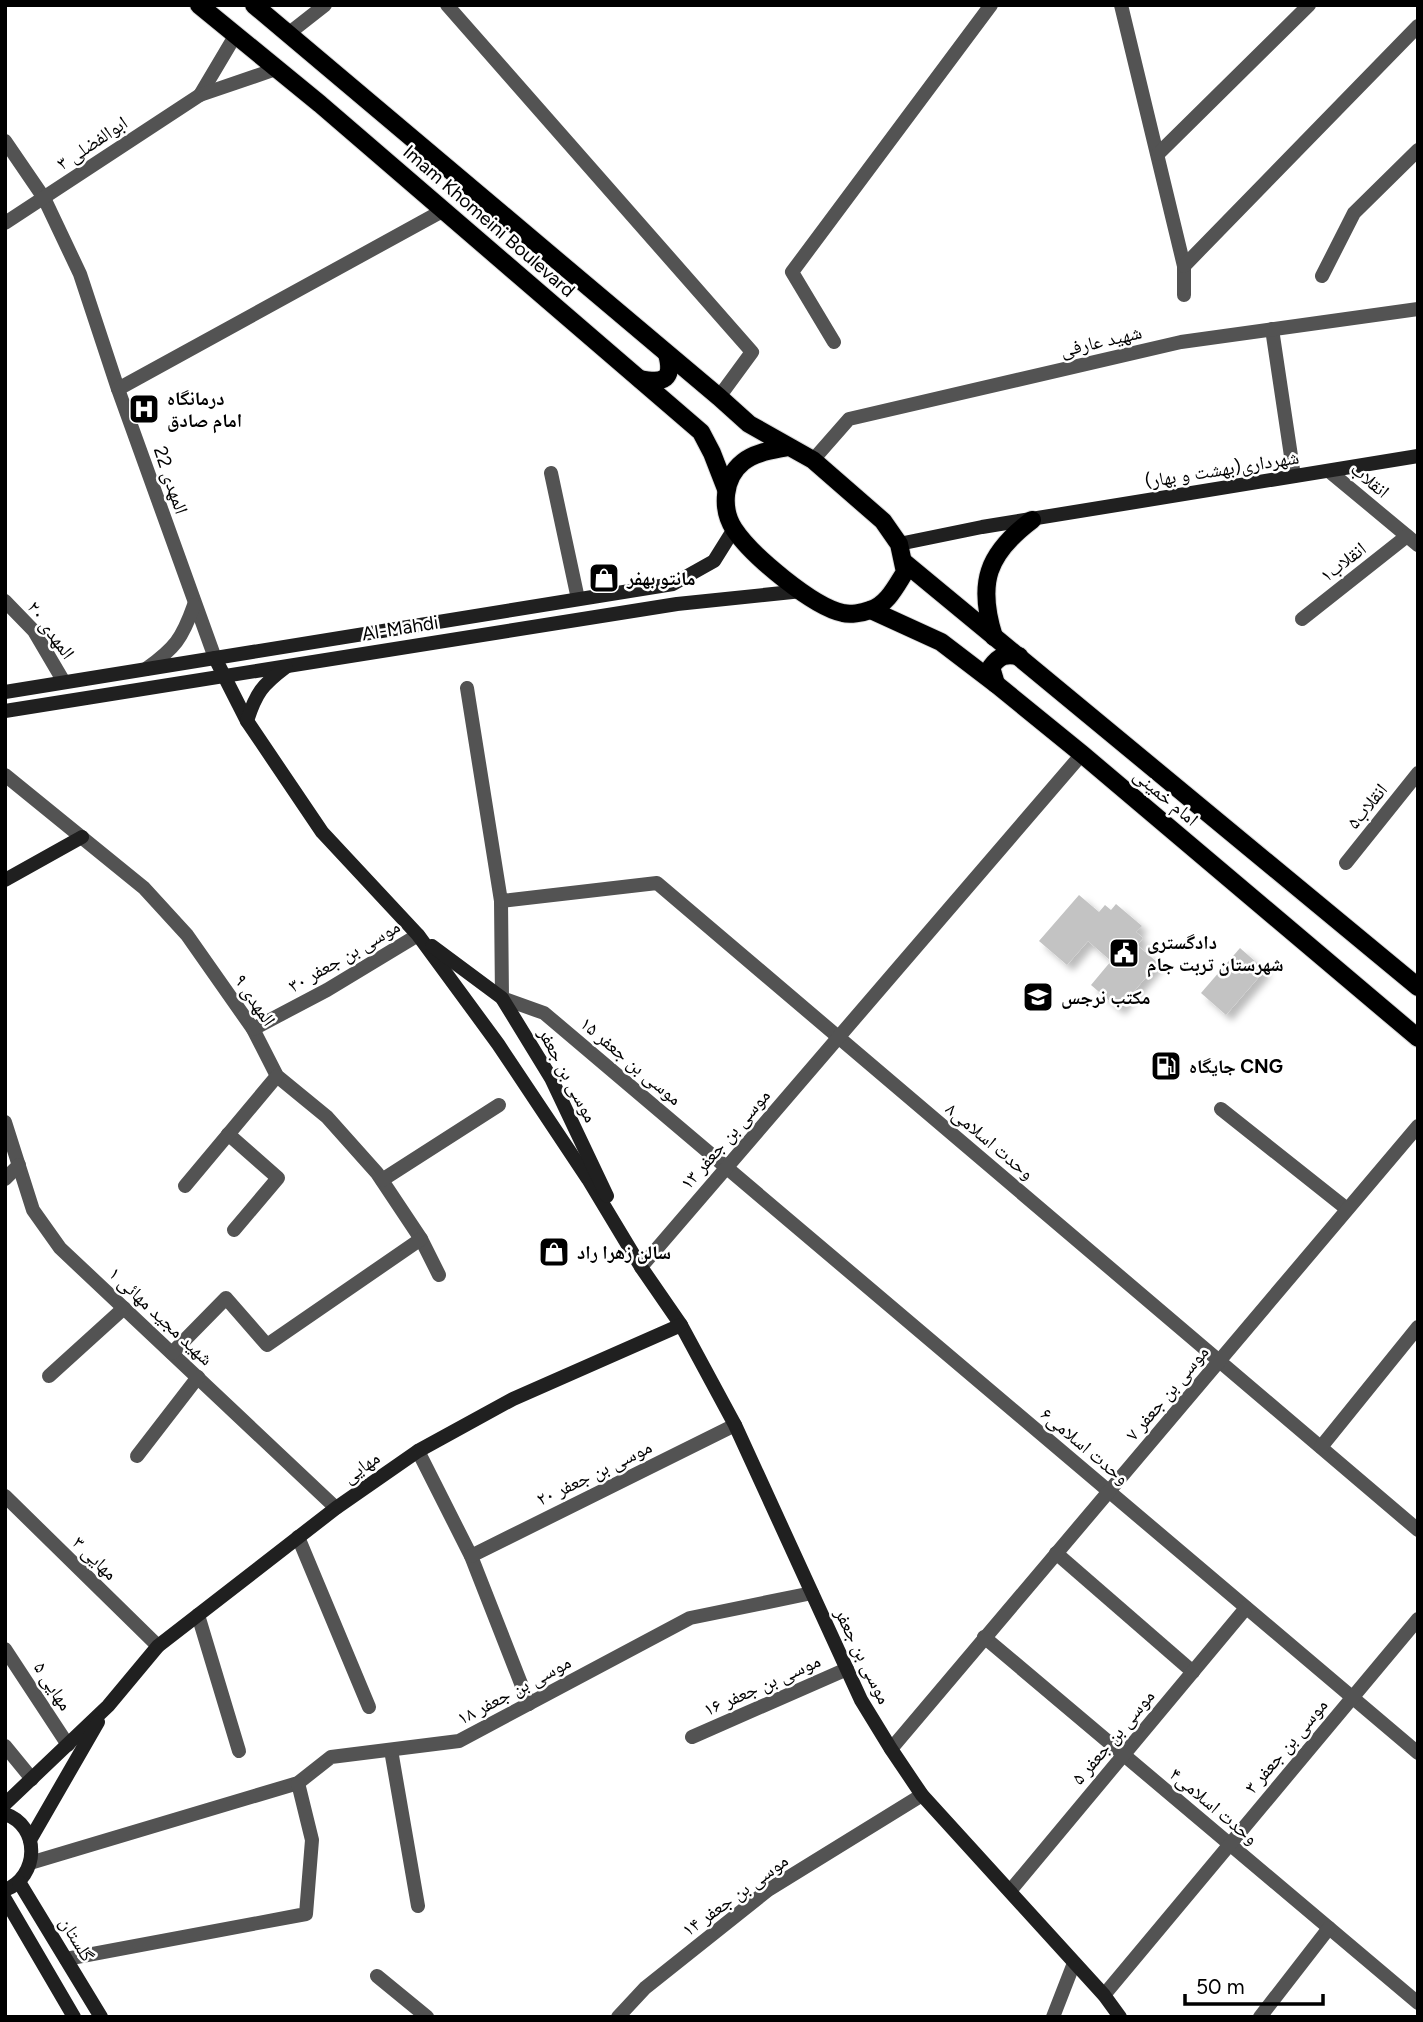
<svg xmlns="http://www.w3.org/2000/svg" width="1423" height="2022" viewBox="0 0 1423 2022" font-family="Figtree,'Noto Naskh Arabic',sans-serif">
	<defs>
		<filter id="shadow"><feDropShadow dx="6" dy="6" stdDeviation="3.5" flood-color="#0004"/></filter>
	</defs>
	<rect width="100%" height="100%" fill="#fff"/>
	<g fill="#c3c3c3" filter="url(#shadow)">
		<polygon points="1079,895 1099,912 1105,905 1111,910 1116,904 1142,926 1136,932 1143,938 1137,945 1158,963 1119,1009 1091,985 1111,961 1088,941 1067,965 1039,941"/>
		<polygon points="1240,948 1265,970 1226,1015 1201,993"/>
	</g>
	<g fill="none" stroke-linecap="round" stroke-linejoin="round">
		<g stroke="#dbdbdb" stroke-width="20">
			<g id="primary">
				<polyline points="199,5 320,104 701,432 712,453 726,489"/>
				<path d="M254 5 719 397 749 424 813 460 883 521 899 544 905 572C896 586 887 605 870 610 862 613 850 615 843 613 813 607 751 555 734 529 721 509 723 478 743 462 755 452 774 450 788 447"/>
				<path d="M640 379C664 384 674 379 667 354"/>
				<polyline points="905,563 1418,987"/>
				<polyline points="871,610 941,642 996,684 1082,754 1418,1038"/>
				<path d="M994 637C977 583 987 554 1032 520"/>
				<path d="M996 684 991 667C1000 655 1005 654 1019 656"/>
			</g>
		</g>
		<g stroke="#535353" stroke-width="14">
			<polyline points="447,5 752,352 719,397"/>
			<polyline points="1121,5 1184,266 1184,295"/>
			<polyline points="288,34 325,5"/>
			<polyline points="200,95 235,36"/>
			<polyline points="5,141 44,198 80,274 118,389 215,658"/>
			<polyline points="1158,154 1309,5"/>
			<polyline points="5,223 200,95 276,69"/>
			<polyline points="1184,266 1418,26"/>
			<polyline points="1322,276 1354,213 1418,150"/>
			<polyline points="1272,329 1294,476"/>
			<polyline points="834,342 792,272 991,5"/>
			<polyline points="118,389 444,210"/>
			<polyline points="813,460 849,419 1181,342 1418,309"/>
			<polyline points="1329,471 1418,545"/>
			<polyline points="551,473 578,599"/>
			<polyline points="5,601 34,631 64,682"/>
			<polyline points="1302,619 1407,536"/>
			<path d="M146 669C175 648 182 639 194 605"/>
			<polyline points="467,688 501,901 502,998 544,1013 1418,1753"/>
			<polyline points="5,775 144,888 187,935 253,1029 277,1076 327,1117 377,1173 421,1239 439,1275"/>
			<polyline points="1346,863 1418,773"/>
			<polyline points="501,901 657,883 1418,1530"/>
			<polyline points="253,1029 327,990 418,935"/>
			<polyline points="1221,1109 1347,1209"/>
			<polyline points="5,1122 33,1210 60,1248 336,1508"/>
			<polyline points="228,1134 278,1178 234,1230"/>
			<polyline points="5,1179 19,1165"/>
			<polyline points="382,1180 499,1105"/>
			<polyline points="185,1186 277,1076"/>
			<polyline points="641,1267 1082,754"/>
			<polyline points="172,1353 226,1298 267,1345 421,1239"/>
			<polyline points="49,1376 124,1308"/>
			<polyline points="1321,1447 1418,1327"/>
			<polyline points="418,1451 471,1556 529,1704"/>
			<polyline points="137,1456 198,1377"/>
			<polyline points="5,1496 158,1646"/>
			<polyline points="298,1537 369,1707"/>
			<polyline points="1056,1553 1193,1672"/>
			<polyline points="471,1556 735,1425"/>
			<polyline points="198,1615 239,1751"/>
			<polyline points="984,1637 1418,2003"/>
			<polyline points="5,1649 68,1745"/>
			<polyline points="692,1737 847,1669"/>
			<polyline points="5,1746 32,1779"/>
			<polyline points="891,1749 1418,1126"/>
			<polyline points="391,1750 418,1906"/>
			<polyline points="30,1863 298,1783 331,1757 459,1741 690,1618 812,1593"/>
			<polyline points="1010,1891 1246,1608"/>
			<polyline points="66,1959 306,1914 312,1840 298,1783"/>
			<polyline points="377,1976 427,2017"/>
			<polyline points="1104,1995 1418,1619"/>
			<polyline points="618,2017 645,1988 768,1890 922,1795"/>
			<polyline points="1053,2017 1074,1963"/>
			<polyline points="1260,2017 1329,1928"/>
		</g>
		<g stroke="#202020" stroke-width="14">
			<polyline points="899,544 982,527 1418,456"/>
			<polyline points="215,658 247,721 322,832 418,935 498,1044 588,1179 641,1267 681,1325 735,1425 861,1700 891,1749 922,1795 1104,1995 1120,2017"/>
			<polyline points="5,692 673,584 714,561 734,529"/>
			<polyline points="5,711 677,604 802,591"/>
			<path d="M247 721C256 693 262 685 286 667"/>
			<polyline points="5,880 82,837"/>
			<polyline points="432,946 502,998 551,1078 607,1196"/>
			<polyline points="5,1804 108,1706 158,1646 336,1508 418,1451 513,1399 681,1325"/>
			<path d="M5 1814C41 1826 39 1877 5 1890"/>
			<polyline points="30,1840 98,1722"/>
			<polyline points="19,1882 101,2017"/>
			<polyline points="5,1899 74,2017"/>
		</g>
		<use href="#primary" stroke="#000" stroke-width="18"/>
	</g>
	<defs>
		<g id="hospital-square" transform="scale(1.575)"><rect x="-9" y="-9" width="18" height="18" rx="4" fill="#000" stroke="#fff"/><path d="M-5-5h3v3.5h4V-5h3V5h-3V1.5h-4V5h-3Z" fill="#fff"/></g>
		<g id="shop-square" transform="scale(1.575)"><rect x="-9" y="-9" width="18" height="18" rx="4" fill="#000" stroke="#fff"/><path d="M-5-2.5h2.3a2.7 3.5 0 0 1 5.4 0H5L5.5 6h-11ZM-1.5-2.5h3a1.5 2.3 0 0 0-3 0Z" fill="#fff"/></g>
		<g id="civic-square" transform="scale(1.575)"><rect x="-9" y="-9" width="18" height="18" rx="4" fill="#000" stroke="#fff"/><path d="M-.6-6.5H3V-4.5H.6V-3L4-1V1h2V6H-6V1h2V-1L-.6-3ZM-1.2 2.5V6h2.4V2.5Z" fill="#fff"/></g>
		<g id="school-square" transform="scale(1.575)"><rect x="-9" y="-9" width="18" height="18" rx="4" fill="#000" stroke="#fff"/><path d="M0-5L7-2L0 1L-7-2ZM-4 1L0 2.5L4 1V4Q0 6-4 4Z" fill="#fff"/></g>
		<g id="fuel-square" transform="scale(1.575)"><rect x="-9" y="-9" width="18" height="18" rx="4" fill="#000" stroke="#fff"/><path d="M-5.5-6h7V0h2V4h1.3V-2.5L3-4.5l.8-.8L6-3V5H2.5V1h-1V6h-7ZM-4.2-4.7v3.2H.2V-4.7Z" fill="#fff"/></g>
	</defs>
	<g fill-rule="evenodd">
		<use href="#hospital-square" x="144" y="409"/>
		<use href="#shop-square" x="604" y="578"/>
		<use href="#civic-square" x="1124" y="953"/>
		<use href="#school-square" x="1038" y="997"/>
		<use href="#fuel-square" x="1166" y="1066"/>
		<use href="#shop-square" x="554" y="1252"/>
	</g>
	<g text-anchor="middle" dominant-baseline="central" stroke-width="5" stroke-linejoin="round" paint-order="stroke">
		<g font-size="19" fill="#000" stroke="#fff">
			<text transform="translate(92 143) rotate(-34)">ابوالفضلی ۳</text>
			<text transform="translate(489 221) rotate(41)">Imam Khomeini Boulevard</text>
			<text transform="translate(1101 341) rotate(-13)">شهید عارفی</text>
			<text transform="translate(1222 469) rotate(-9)">شهرداری(بهشت و بهار)</text>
			<text transform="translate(171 480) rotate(71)">المهدی 22</text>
			<text transform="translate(1370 480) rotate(40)">انقلاب</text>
			<text transform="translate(1343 562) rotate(-38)">انقلاب۱</text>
			<text transform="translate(400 628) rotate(-9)">Al-Mahdi</text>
			<text transform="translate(51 630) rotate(54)">المهدی ۲۰</text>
			<text transform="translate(1166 797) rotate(40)">امام خمینی</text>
			<text transform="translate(1367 806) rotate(-51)">انقلاب۵</text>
			<text transform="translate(344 956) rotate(-30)">موسی بن جعفر ۳۰</text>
			<text transform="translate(255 1000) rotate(56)">المهدی ۹</text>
			<text transform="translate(631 1061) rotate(40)">موسی بن جعفر ۱۵</text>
			<text transform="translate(568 1075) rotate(62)">موسی بن جعفر</text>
			<text transform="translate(725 1139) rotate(-49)">موسی بن جعفر ۱۳</text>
			<text transform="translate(990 1141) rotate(40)">وحدت اسلامی۸</text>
			<text transform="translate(161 1316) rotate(43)">شهید مجید مهائی ۱</text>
			<text transform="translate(1167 1393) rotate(-50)">موسی بن جعفر ۷</text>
			<text transform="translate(1085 1446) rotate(40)">وحدت اسلامی۶</text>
			<text transform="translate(361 1467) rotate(-35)">مهایی</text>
			<text transform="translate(594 1473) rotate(-26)">موسی بن جعفر ۲۰</text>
			<text transform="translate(95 1558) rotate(44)">مهایی ۳</text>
			<text transform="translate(863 1656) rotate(64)">موسی بن جعفر</text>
			<text transform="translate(762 1685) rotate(-24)">موسی بن جعفر ۱۶</text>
			<text transform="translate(53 1686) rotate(57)">مهایی ۵</text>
			<text transform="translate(514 1690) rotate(-28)">موسی بن جعفر ۱۸</text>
			<text transform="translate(1113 1737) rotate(-50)">موسی بن جعفر ۵</text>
			<text transform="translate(1286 1746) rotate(-50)">موسی بن جعفر ۳</text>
			<text transform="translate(1214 1806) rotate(40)">وحدت اسلامی۴</text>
			<text transform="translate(735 1895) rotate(-36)">موسی بن جعفر ۱۴</text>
			<text transform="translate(77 1939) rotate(59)">گلستان</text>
		</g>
		<g font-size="19" font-weight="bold" fill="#000" stroke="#fff" text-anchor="start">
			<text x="167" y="398">درمانگاه<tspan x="167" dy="22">امام صادق</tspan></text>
			<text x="627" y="578">مانتو بهفر</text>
			<text x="1147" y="942">دادگستری<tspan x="1147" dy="22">شهرستان تربت جام</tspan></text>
			<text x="1061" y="997">مكتب نرجس</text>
			<text x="1189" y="1066">جایگاه CNG</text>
			<text x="577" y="1252">سالن زهرا راد</text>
		</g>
	</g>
	<rect width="1423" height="2022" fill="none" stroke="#000000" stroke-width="14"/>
	<path d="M1185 1994v10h138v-10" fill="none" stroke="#000000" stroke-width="3.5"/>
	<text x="1196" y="1994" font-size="21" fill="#000000" stroke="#ffffff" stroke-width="5" paint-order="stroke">50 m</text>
</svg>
